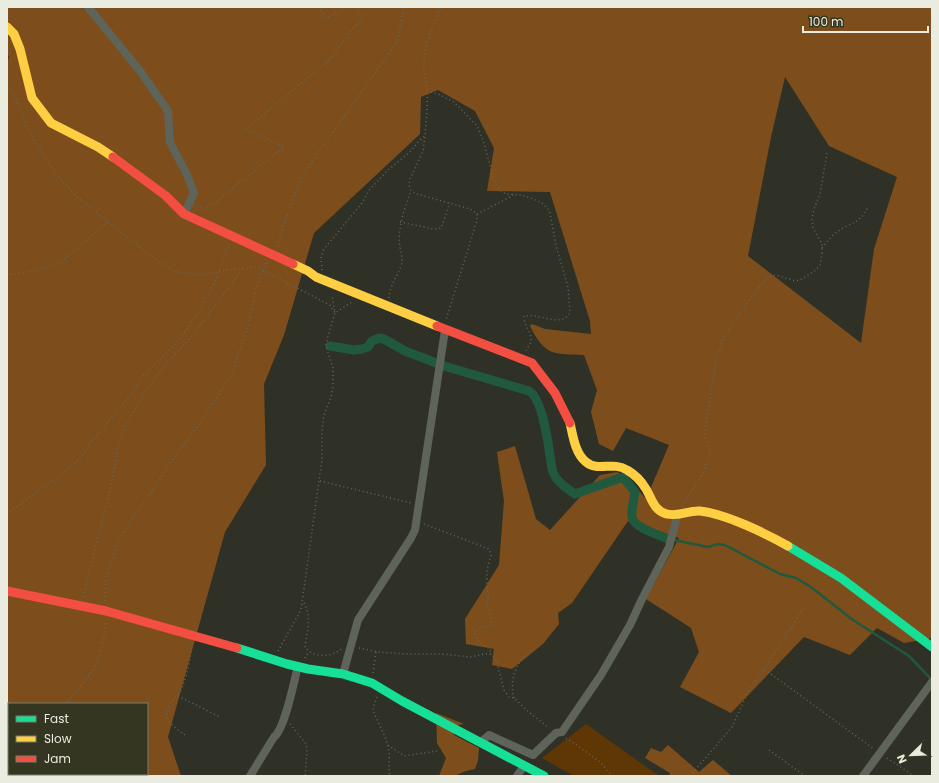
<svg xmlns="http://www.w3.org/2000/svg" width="939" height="783" viewBox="0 0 939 783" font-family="Poppins,sans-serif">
	<rect width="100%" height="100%" fill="#303126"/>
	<polygon fill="#5f3705" points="586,724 659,776 574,776 542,758"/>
	<g fill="#7d4e1c" fill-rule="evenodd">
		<path d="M7 7H932V638L904 643 877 628 850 655 804 637 731 713 680 687 699 652 691 628 646 599 679 538 628 521 572 603 558 613 559 624 543 644 512 669 492 665 494 649 466 644 465 619 499 565 504 501 497 452 515 446 536 519 550 530 600 475 617 472 633 484 646 499 669 445 626 428 613 451 599 444 591 412 597 390 584 355C553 354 545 356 530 326L532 324 545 329 591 334 590 321 550 192 487 191 494 148 475 111 438 90 421 97 420 134 314 233 284 335 264 384 266 465 225 532 168 737 181 776H7V63L9 57 7 53ZM785 77 829 146 897 177 874 249 861 343 748 256 771 137ZM9 704H147V774H9Z"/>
		<polygon points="436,713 464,724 453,726 454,735 479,748 478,760 475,769 466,771 454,776 439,776 446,758 437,743"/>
		<polygon points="668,745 699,772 713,760 732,776 669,776 670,773 645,758 651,748 661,752"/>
	</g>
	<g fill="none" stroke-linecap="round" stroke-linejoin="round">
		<polyline stroke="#21593f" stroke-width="2.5" points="674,540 708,547 718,544 725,545 780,574 796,578 811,587 853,620 909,656 930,678"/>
		<path stroke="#21593f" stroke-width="9" d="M330 346 354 350 362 349 368 347 372 341 379 338 384 339 405 351 444 366 529 391C544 400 549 451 552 469 555 481 565 487 575 494L623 477 635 492C634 498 631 511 632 517 634 528 659 535 668 539"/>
		<g stroke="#63675e" stroke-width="1.5" stroke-dasharray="1 3" stroke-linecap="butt">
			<polyline points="318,7 326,18 349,7"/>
			<polyline points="7,87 12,90 33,139 57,175 75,195 153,258 177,272 202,275 221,271 256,267 330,305 335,313 352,302"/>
			<path d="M427 91 438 94 454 102 477 126 483 140 494 180 497 187 502 192 506 194 521 195 533 199 542 203 548 209 550 213 556 246 568 287 570 312C565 326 544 317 534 316 530 315 527 316 524 316 524 327 531 331 531 338 532 342 528 347 526 351"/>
			<polyline points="425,137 423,151 410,179 409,185 411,191 417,194 470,209 477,214 477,220 446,320"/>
			<polyline points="196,206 207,209 284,147 246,129 328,61 363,16 354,7"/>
			<polyline points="477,214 512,196 513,194"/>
			<polyline points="400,222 434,229 441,228 450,203"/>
			<polyline points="277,246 295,192 306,170 397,42 404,7"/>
			<path d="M822 248C827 242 831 236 837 232 852 221 859 225 868 207"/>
			<path d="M322 270 321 257 324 249 362 203 370 189 389 169 410 152 419 141 425 136C426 121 428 105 427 90 426 80 423 72 424 62 425 43 433 25 441 7"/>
			<polyline points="7,275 35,271 62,261 109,221"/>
			<path d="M389 298C390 284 397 278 401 266 404 257 399 248 399 239 400 222 405 206 411 191"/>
			<polyline points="320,481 411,503"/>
			<polyline points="684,503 701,477 709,457 710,453 705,437 706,425 716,360 724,337 749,300 766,279 775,275 796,281 802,279 816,270 820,265 822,253 822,244 813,228 812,218 814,209 820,194 827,153"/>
			<polyline points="7,514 71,467 82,456 91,442 130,396 143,376 181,338 200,309 213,286 229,245"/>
			<polyline points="424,524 489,549 491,555 487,569 487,589 489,596 487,607 491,616 491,625 476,630 474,633 479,642 490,649 491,655"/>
			<path d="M83 597 108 498 117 456 116 454C124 423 142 396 161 371 170 359 182 348 191 337 209 314 226 291 243 269"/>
			<polyline points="105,601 106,575 115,553 117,544 133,517 157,484 167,467 200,423 231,376 247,329 256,289 267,262"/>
			<path d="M304 603C312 616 307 633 305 647 315 659 330 657 342 649"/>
			<polyline points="359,648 378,652 406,654 442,654 471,657 489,653 494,657 497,663 504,690 509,697 514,698 530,713 549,728"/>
			<polyline points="278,651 301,610 322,459 322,431 324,415 331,397 333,387 333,368 326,346 328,336 335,313 332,295"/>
			<polyline points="305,658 309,651"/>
			<polyline points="764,669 807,603"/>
			<polyline points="373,673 376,652"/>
			<polyline points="178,696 220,717"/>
			<path d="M377 697 373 708 374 713C379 725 387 738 389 751 390 759 388 768 390 776"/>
			<path d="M514 698C509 681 516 660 532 650"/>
			<path d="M65 704C91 677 103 660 106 621"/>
			<polyline points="290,724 306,744 307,752 305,776"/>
			<path d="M185 735C176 729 161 719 169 706 172 699 179 695 182 688 187 675 191 659 191 645"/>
			<polyline points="566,738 578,746 600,762 612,776"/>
			<polyline points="388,745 404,756 437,751"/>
			<polyline points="7,749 9,749"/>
			<polyline points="769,750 805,776"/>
			<polyline points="887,758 914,776"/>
			<polyline points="690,776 732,727 748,692 764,669 874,749"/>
		</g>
		<g stroke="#5f645a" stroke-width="8">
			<polyline points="88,7 140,71 168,111 170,142 188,177 194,193 184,214"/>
			<polyline points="343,674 358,620 411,538 415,530 445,330"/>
			<polyline points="481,742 489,735 533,755 556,733 562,732 601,675 630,625 642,599 669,547 678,513"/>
			<path d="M250 776 274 737C285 729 294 681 298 666"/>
			<polyline points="517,776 524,766"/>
			<polyline points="863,776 932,682"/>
		</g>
		<g stroke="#16e098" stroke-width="9">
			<polyline points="788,546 841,578 932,647"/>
			<polyline points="237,648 287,664 308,669 343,674 372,683 402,701 544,776"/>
		</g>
		<g stroke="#ffcf43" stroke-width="9">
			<polyline points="7,27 14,34 20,49 32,98 51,123 98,147 113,157"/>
			<polyline points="293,264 308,271 316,277 437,326"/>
			<path d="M570 423C573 436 575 453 586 462 598 472 613 461 627 470 634 474 642 482 646 489 652 499 654 511 667 514 678 517 689 510 700 511 726 514 765 533 788 546"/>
		</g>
		<g stroke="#f24e42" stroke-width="9">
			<polyline points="113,157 166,196 184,214 293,264"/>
			<polyline points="437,326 532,363 555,393 570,423"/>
			<polyline points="7,591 106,611 237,648"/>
		</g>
	</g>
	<rect width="939" height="783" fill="none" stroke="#ebece0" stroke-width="16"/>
	<rect x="8" y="703" width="140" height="72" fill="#343621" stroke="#7d7f6d"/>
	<rect x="16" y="716" width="20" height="6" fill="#16e098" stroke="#7d7f6d"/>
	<text x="44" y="723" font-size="12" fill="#ebece0">Fast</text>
	<rect x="16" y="736" width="20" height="6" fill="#ffcf43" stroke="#7d7f6d"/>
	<text x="44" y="743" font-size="12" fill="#ebece0">Slow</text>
	<rect x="16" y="756" width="20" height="6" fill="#f24e42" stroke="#7d7f6d"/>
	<text x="44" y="763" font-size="12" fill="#ebece0">Jam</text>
	<g transform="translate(911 755) rotate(247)" stroke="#343621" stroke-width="3" paint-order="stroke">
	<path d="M0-3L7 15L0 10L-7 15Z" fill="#ebece0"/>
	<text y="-6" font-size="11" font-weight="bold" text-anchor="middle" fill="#ebece0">N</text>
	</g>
	<path d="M803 26v6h125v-6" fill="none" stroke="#ebece0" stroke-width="2"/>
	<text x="809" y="26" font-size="12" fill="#ebece0" stroke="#343621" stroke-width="3" paint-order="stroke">100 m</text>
</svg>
